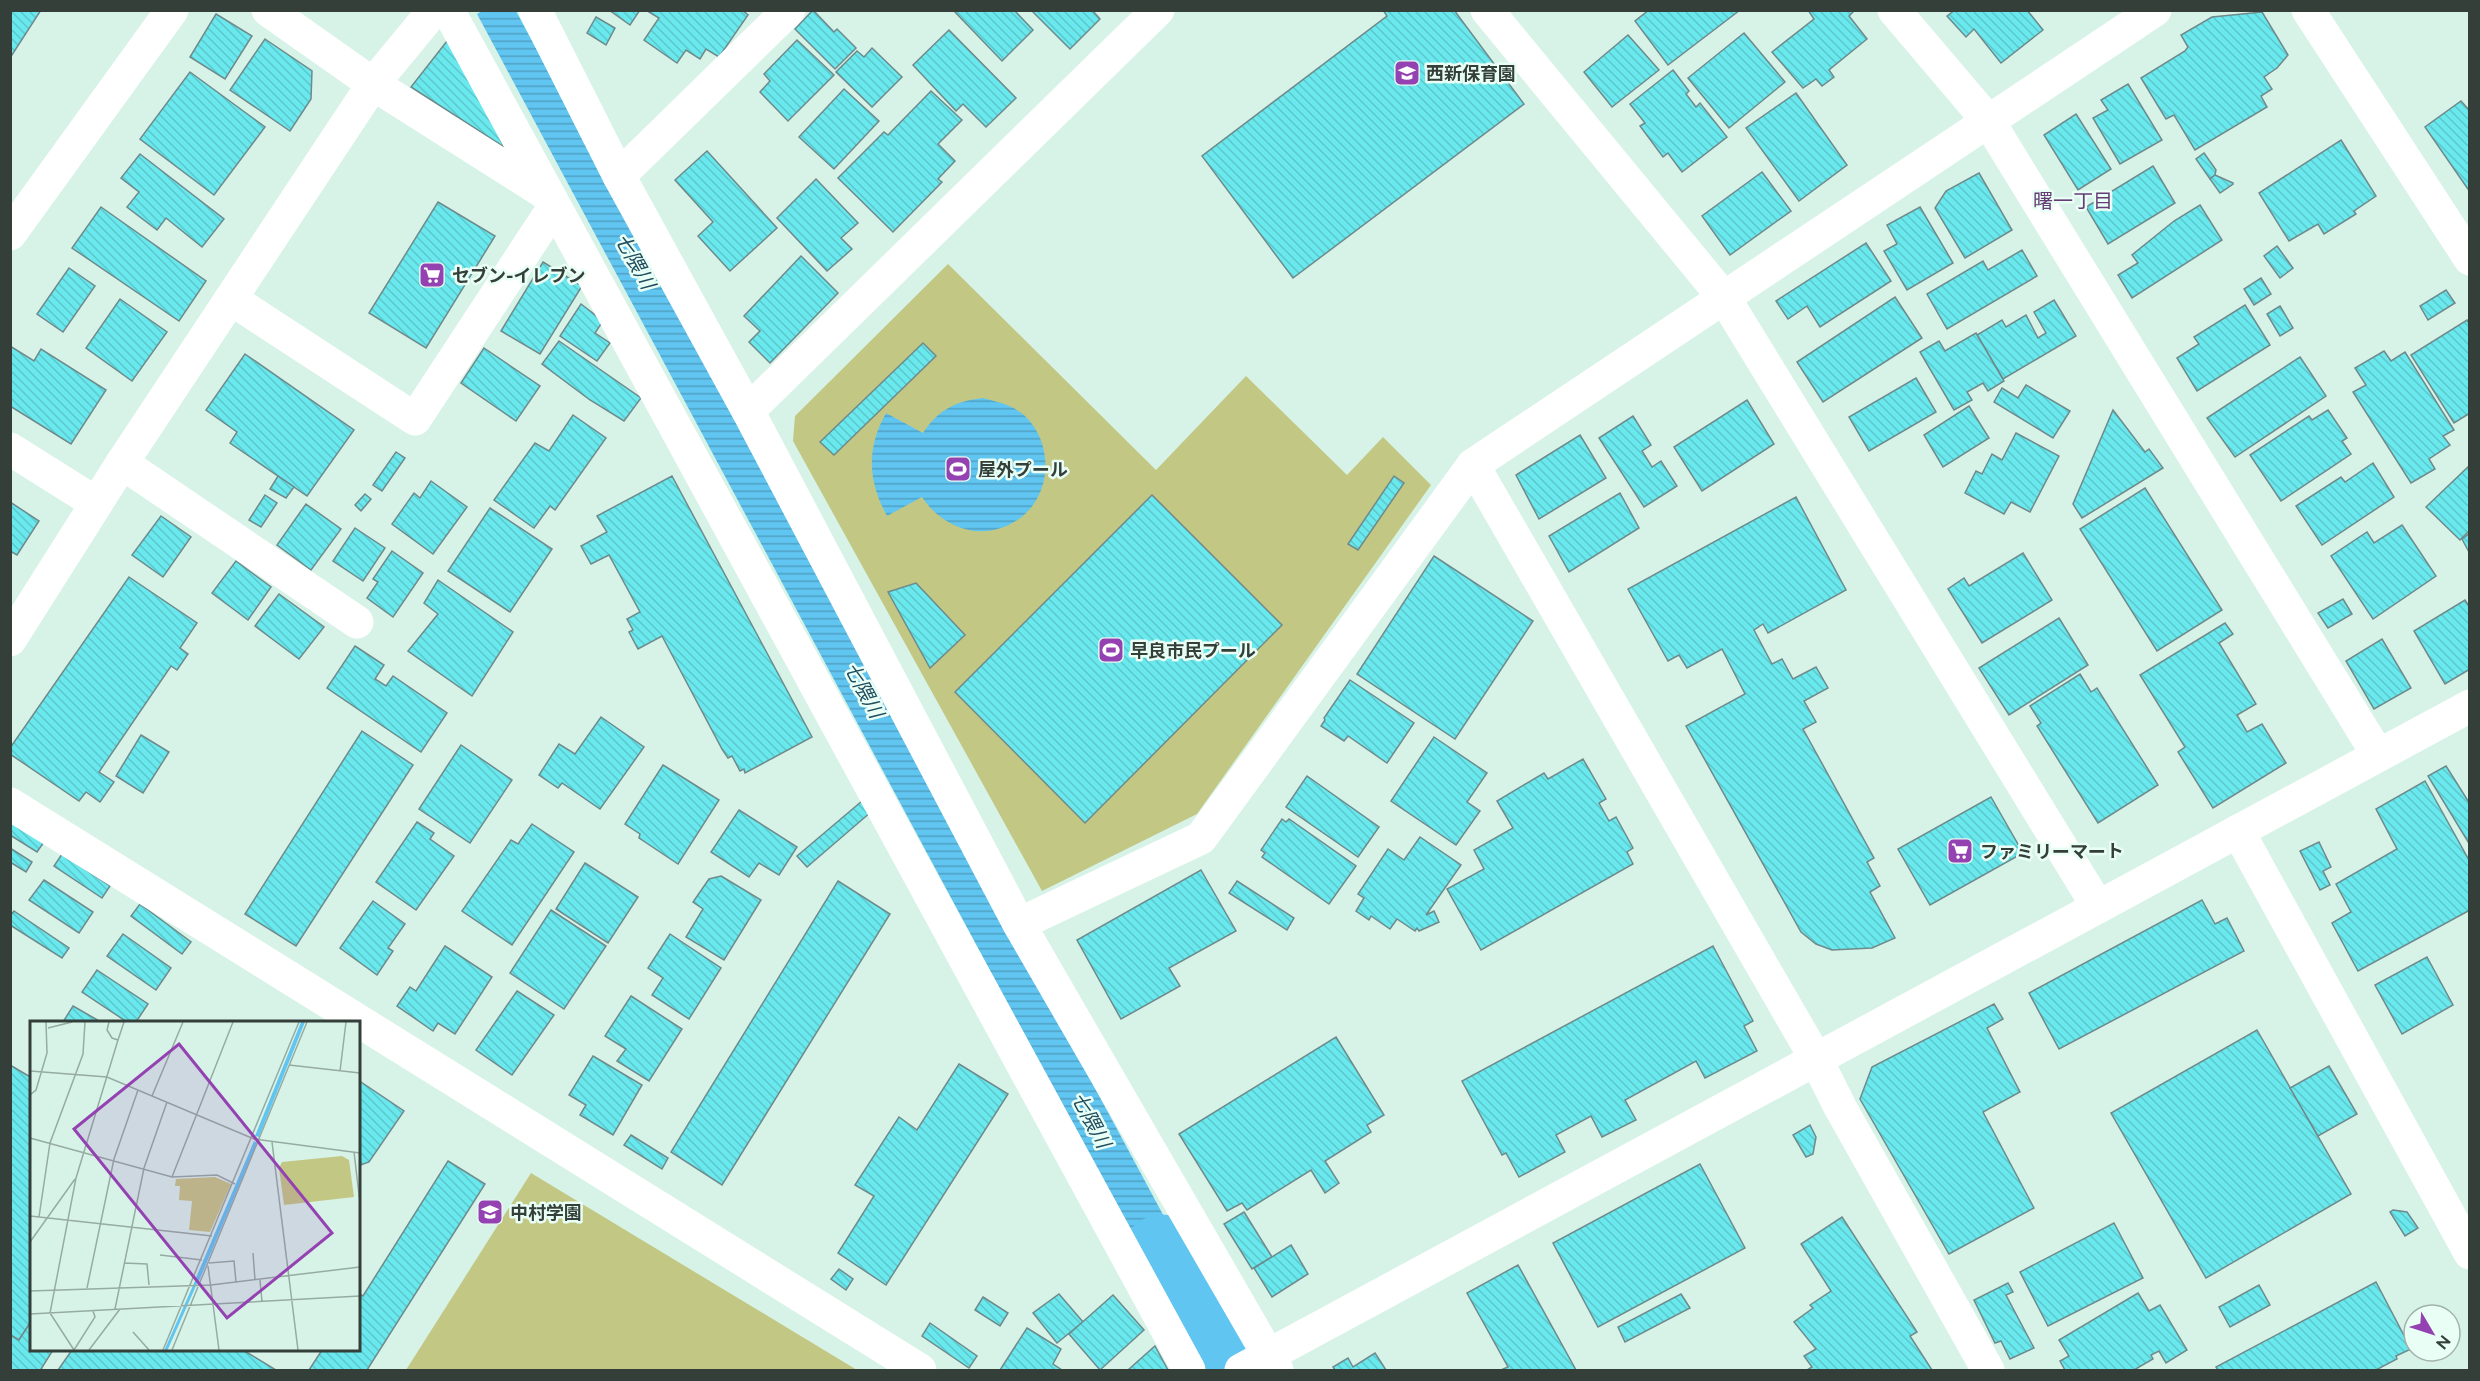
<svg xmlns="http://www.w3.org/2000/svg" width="2480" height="1381" viewBox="0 0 2480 1381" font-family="Raleway,'Noto Sans JP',sans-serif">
	<defs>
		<pattern id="water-rules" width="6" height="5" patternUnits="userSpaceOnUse" patternTransform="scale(1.5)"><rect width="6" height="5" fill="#60c5f0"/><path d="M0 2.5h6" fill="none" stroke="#50a1c3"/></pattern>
		<pattern id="building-back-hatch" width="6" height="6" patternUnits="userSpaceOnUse" patternTransform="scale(1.5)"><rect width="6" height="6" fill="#69e8ed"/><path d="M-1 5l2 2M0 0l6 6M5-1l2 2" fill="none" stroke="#5cc8cc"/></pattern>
	</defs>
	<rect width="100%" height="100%" fill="#d7f3e8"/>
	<g fill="#c3c784">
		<polygon points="948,264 1156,470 1246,376 1347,475 1383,437 1431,485 1197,814 1042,891 793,441 795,416"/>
		<polygon points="531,1173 857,1370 406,1370"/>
	</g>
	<g fill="url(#water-rules)">
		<polygon points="482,11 516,11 1232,1343 1200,1362 477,14"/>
		<path d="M983 398C998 402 1013 405 1025 416 1052 442 1053 489 1024 515 990 544 945 532 922 497L887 516C868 481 866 449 886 413L923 433C938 410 956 401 983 398Z"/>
	</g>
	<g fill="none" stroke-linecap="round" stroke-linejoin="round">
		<polyline stroke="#60c5f0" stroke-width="81" points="1162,1255 1204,1334 1227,1370"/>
	</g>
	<g fill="url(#building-back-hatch)" stroke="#6e8a8b" stroke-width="1.5">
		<polygon points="10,10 41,10 10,58"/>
		<polygon points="609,10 640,10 630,25"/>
		<polygon points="651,10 742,10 748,15 719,57 706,49 700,59 686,50 677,63 644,40 659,18 649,12"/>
		<polygon points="813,10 834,32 837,29 856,48 835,69 795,29"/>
		<polygon points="953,10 1014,10 1033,30 1002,61"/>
		<polygon points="1031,10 1092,10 1100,19 1070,49"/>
		<polygon points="1383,10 1454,10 1524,104 1293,278 1202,156 1387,16"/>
		<polygon points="1649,10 1740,10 1668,65 1635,21"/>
		<polygon points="1855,10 1849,16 1867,39 1829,70 1834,77 1822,86 1816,79 1803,88 1772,52 1814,19 1808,10"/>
		<polygon points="1955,10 2027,10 2043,30 2001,63 1974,29 1966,37 1947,16"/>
		<polygon points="2262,12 2288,55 2277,68 2264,77 2272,89 2261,96 2267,107 2195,150 2174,115 2166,119 2141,78 2185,51 2188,47 2181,35 2212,17"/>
		<polygon points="216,14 252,36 225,79 190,57"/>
		<polygon points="596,17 615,28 606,45 587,33"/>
		<polygon points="949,30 1016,98 986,127 963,104 956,111 913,65"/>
		<polygon points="1744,33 1785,82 1729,128 1688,78"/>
		<polygon points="1628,35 1659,70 1612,107 1584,72"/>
		<polygon points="451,36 504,147 411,87"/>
		<polygon points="265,39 312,71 311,99 290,131 230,90"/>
		<polygon points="797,40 834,75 788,121 760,92 770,81 764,74"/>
		<polygon points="872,48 902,77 872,107 836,72 857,51 864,57"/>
		<polygon points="1673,70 1689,91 1686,94 1696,107 1700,103 1727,137 1682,172 1668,153 1663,157 1640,126 1645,123 1630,104"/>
		<polygon points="190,72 265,127 214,195 140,139"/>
		<polygon points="2128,84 2162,140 2120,164 2093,118 2108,110 2101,100"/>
		<polygon points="844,89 879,121 834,169 799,137"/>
		<polygon points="931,91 962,120 938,144 955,161 938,179 942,182 893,232 838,178 884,132 888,135"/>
		<polygon points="1796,93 1847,165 1799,201 1746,128"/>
		<polygon points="2461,101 2470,111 2470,192 2425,127"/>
		<polygon points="2076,114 2111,169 2078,190 2044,135"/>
		<polygon points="2341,140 2376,196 2354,211 2356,214 2324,234 2318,224 2289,241 2259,193"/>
		<polygon points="707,151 777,228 730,271 698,236 713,222 675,180"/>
		<polygon points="2204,153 2216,170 2215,175 2210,179 2196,159"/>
		<polygon points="140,154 224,219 202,247 166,218 157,230 127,207 139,192 121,178"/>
		<polygon points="2153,166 2175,203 2108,244 2086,207"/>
		<polygon points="1762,172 1791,211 1730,255 1702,216"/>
		<polygon points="1979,173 2012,230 1965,258 1935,208 1946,191"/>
		<polygon points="2215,175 2233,183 2233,184 2220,193 2210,179"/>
		<polygon points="816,179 858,223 841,238 852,249 827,271 777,218"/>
		<polygon points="438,202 495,236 426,348 369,313"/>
		<polygon points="2200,205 2222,240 2132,298 2118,275 2138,263 2132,255 2174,221"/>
		<polygon points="101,207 206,281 179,321 72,248"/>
		<polygon points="1920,207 1953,263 1907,290 1884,251 1897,244 1887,225"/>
		<polygon points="1866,243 1891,281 1820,327 1807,306 1788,319 1776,301"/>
		<polygon points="2277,246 2293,268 2280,278 2264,256"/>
		<polygon points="2022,250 2037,276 1947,329 1927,294 1983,261 1988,270"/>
		<polygon points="801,256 838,293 770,363 749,342 760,331 744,316"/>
		<polygon points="543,262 582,286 540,354 501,331"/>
		<polygon points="69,268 95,286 63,332 37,314"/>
		<polygon points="2261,278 2271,294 2254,305 2244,289"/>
		<polygon points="2446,290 2455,303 2428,320 2420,306"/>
		<polygon points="1895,297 1922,338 1823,402 1797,362"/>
		<polygon points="120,299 167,332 132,381 86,348"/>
		<polygon points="2054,300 2076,336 2003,379 1977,335 2002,320 2006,327 2026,315 2038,338 2046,333 2034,312"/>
		<polygon points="581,304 603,321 595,333 610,343 597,361 560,336"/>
		<polygon points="2245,305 2270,345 2197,391 2177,358 2199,344 2194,337"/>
		<polygon points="2280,306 2293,328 2280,336 2267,314"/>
		<polygon points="2467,320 2470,325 2470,413 2454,423 2411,355"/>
		<polygon points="1976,333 2004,381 1988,391 1983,383 1967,392 1972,400 1954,410 1920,352 1939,341 1945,351"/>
		<polygon points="559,341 641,398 624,421 590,400 542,364"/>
		<polygon points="923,343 936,356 834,455 820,442"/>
		<polygon points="10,346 34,361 41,349 106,390 71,444 10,406"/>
		<polygon points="484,348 540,386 516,421 461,383"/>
		<polygon points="2384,351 2391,361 2405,352 2454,430 2443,436 2450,445 2429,459 2435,469 2411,483 2353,392 2366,385 2355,368"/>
		<polygon points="245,354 354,430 307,496 230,443 237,432 206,410"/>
		<polygon points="2300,357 2326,396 2235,457 2207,418"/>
		<polygon points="1916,378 1936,412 1869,451 1849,417"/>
		<polygon points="2026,385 2070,411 2053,438 1994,402 2002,388 2018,398"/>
		<polygon points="1747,400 1774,444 1702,491 1674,447"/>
		<polygon points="1969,406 1989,438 1943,467 1924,435"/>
		<polygon points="2113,410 2145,452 2149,449 2163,468 2082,518 2073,504"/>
		<polygon points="2328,410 2347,438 2342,441 2351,454 2281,501 2250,455 2309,416 2312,420"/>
		<polygon points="573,415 606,438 555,510 550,506 534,528 494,500 535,443 549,451"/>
		<polygon points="1633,416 1651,445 1642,451 1652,467 1661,461 1677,486 1644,507 1599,438"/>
		<polygon points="2016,433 2059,456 2030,512 2011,502 2004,514 1965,493 1976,471 1982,474 1992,454 2002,460"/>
		<polygon points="1580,435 1606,478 1539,519 1516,475"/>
		<polygon points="396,452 405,458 382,491 373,485"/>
		<polygon points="2373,463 2394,497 2322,545 2296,506 2341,477 2345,482"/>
		<polygon points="2470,465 2470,530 2460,540 2426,507"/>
		<polygon points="278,476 294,487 286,498 270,489"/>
		<polygon points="672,476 812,737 745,773 744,769 740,771 732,756 728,758 722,749 662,636 638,649 629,632 633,630 627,619 640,612 609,555 591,564 581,546 607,532 597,516"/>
		<polygon points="1394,476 1404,483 1358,550 1348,544"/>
		<polygon points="431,481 467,507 433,554 392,524 414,493 420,498"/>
		<polygon points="2145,488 2222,610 2157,651 2080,529"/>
		<polygon points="1620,493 1639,528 1569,572 1549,536"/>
		<polygon points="365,494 371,499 361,511 355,505"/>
		<polygon points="265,495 277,503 261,527 249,520"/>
		<polygon points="1152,495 1282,625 1085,823 955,692"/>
		<polygon points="1796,497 1846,590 1768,633 1763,624 1754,630 1772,664 1782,659 1793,679 1816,667 1828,688 1804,701 1816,722 1803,729 1874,858 1867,862 1880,886 1870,892 1895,938 1872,948 1832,950 1816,944 1801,932 1686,726 1745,694 1722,649 1687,668 1679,655 1668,661 1628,589"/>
		<polygon points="10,502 39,521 17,555 10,551"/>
		<polygon points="306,504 341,529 311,570 277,545"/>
		<polygon points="490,508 552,549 510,612 448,571"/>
		<polygon points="161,516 191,537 163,577 132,555"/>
		<polygon points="2402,525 2436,576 2373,619 2331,556 2367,532 2374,543"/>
		<polygon points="355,528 385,548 363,581 333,561"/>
		<polygon points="2470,533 2470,554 2462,539"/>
		<polygon points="392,551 423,573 393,617 367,598 378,582 373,579"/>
		<polygon points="2023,553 2052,600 1982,643 1948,589 1964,578 1969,586"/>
		<polygon points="1434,556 1533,621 1455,739 1357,674"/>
		<polygon points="236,561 271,587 248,620 212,593"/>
		<polygon points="129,577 197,623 180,648 188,654 177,670 171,666 99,772 114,782 100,802 86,792 79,801 10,754 10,748"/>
		<polygon points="438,580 513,632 472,696 408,651 438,614 424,603"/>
		<polygon points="916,583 965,635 930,668 888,592"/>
		<polygon points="279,594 324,627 299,659 255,626"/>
		<polygon points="2343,599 2352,614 2328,628 2318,613"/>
		<polygon points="2465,600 2470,608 2470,669 2445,684 2414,631"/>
		<polygon points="2059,618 2088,665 2009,715 1979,668"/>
		<polygon points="2225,623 2233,634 2219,643 2256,704 2237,715 2247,732 2262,724 2286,763 2213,808 2178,752 2185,747 2140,675"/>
		<polygon points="2382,639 2411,688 2374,709 2346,661"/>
		<polygon points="355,646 384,665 375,679 386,686 393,676 447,713 421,752 327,688"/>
		<polygon points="2080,674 2091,692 2097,688 2158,785 2098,823 2037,726 2041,723 2030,706"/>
		<polygon points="1350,680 1414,723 1387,763 1348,736 1344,741 1321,726 1325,720 1324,718"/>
		<polygon points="601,717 644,747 600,809 562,783 558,788 539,775 559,744 575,754"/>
		<polygon points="362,731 413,765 296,946 245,914"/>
		<polygon points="141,735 169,752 143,793 116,776"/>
		<polygon points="1434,737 1487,773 1467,802 1480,811 1456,845 1391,801"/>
		<polygon points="461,745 512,780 470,843 419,809"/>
		<polygon points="1583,759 1606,799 1599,803 1609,821 1616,817 1633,848 1627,852 1633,864 1481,950 1447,889 1484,869 1474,850 1513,828 1497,801 1544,773 1548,779"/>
		<polygon points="663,765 719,800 678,864 639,838 640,834 625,824"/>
		<polygon points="2446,766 2470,804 2470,845 2428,776"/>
		<polygon points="1307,776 1379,827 1358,857 1286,807"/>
		<polygon points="2425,781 2470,862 2470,910 2358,971 2332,923 2351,912 2336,884 2397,849 2376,809"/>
		<polygon points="1991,797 2023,853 1930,905 1898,849"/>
		<polygon points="862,801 871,812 807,867 797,856"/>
		<polygon points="739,810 797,847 779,875 759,863 749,877 711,852"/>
		<polygon points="1282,819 1286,822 1289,819 1356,866 1329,904 1262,857 1265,853 1261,850"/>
		<polygon points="10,820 44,842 37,852 10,835"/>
		<polygon points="417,822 434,833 430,839 454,856 416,910 376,882"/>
		<polygon points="532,824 574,852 512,945 462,911 511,840 518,844"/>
		<polygon points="1420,837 1461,865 1426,915 1434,911 1439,922 1419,931 1417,928 1415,931 1397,919 1390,929 1371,916 1369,920 1356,911 1364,898 1358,894 1388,849 1404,860"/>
		<polygon points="2319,842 2331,867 2323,871 2330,885 2320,890 2300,851"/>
		<polygon points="10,848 32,862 26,872 10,862"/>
		<polygon points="62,854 110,886 102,898 54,866"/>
		<polygon points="585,863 638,897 608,943 556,909"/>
		<polygon points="1201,870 1236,931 1169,968 1180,986 1121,1019 1077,940"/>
		<polygon points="721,876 761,900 724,960 686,937 703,909 693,902 709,879"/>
		<polygon points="44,880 93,912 79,933 29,900"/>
		<polygon points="838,881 890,914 722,1185 671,1152"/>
		<polygon points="1237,881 1294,918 1287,930 1229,893"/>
		<polygon points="2202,900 2215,924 2227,918 2244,951 2059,1049 2029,993"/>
		<polygon points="373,901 405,924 388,948 393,951 377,975 340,948"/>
		<polygon points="140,904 191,942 182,954 131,916"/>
		<polygon points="551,910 606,946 564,1009 510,973"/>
		<polygon points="14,911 69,948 62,958 10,925 10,916"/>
		<polygon points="123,934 171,968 156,990 107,956"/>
		<polygon points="670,934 721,968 689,1019 652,995 663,978 648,968"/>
		<polygon points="445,946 492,977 455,1034 438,1023 433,1031 397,1006 410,987 416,991"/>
		<polygon points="1713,946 1753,1021 1744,1026 1757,1051 1705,1078 1696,1061 1625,1100 1636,1120 1602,1137 1591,1116 1556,1135 1565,1152 1519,1177 1506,1153 1502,1155 1462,1081"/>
		<polygon points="2427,957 2453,1005 2402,1034 2375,985"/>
		<polygon points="97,970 148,1004 136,1022 127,1022 82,992"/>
		<polygon points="517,991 554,1015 512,1075 476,1050"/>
		<polygon points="631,996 682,1029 649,1081 617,1061 626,1049 605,1036"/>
		<polygon points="1994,1004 2003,1019 1987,1028 2020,1092 1983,1112 2034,1208 1949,1254 1860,1099 1872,1067"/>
		<polygon points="73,1006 101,1022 63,1022"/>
		<polygon points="2257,1030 2351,1194 2206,1278 2111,1113"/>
		<polygon points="1336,1037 1384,1115 1367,1125 1371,1132 1325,1161 1339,1183 1325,1193 1311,1170 1247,1210 1242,1203 1227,1211 1179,1134"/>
		<polygon points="593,1056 642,1085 613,1135 580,1115 586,1105 569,1095"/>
		<polygon points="959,1064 1008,1094 886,1285 838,1253 874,1196 855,1185 899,1117 917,1130"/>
		<polygon points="10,1065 32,1078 32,1320 19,1340 10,1335"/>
		<polygon points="2329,1066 2357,1114 2318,1136 2290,1088"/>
		<polygon points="358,1080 404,1111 369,1162 358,1166"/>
		<polygon points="1810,1125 1816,1137 1813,1154 1806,1157 1793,1135"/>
		<polygon points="631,1135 668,1158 662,1169 624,1145"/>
		<polygon points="448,1161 485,1184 367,1370 309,1370 322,1350 358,1350 358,1293 363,1296"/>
		<polygon points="1700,1164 1745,1248 1598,1327 1553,1243"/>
		<polygon points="2393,1210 2407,1212 2418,1228 2405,1236 2390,1212"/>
		<polygon points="1244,1212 1272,1257 1252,1269 1224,1224"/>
		<polygon points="1842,1217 1917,1332 1910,1336 1932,1370 1807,1370 1812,1367 1804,1356 1816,1349 1794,1322 1813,1308 1810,1305 1831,1291 1801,1244"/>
		<polygon points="2114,1223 2143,1278 2048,1326 2020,1272"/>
		<polygon points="1291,1245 1308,1274 1272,1297 1254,1268"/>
		<polygon points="1518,1265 1576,1370 1501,1370 1508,1367 1467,1293"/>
		<polygon points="839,1269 853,1279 846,1290 831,1279"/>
		<polygon points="2376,1282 2411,1349 2396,1356 2397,1359 2376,1370 2218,1370 2216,1367"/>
		<polygon points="2008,1283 2013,1292 2006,1295 2034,1348 2010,1359 2001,1341 1995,1343 1974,1300"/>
		<polygon points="2259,1285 2270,1305 2230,1327 2219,1307"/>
		<polygon points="2138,1293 2149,1311 2160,1305 2187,1350 2166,1363 2159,1351 2151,1355 2153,1359 2134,1370 2065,1370 2060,1361 2069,1356 2059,1340"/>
		<polygon points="1059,1294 1083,1322 1057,1343 1033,1313"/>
		<polygon points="1681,1294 1690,1308 1625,1342 1618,1327"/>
		<polygon points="1113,1295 1144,1330 1100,1370 1069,1334"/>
		<polygon points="983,1297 1008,1313 1000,1326 975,1310"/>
		<polygon points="32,1320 32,1350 53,1350 41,1369 44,1370 10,1370 10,1335 19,1340"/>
		<polygon points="930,1323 977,1356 969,1368 922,1336"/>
		<polygon points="1027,1328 1061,1349 1053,1364 1062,1370 1000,1370"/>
		<polygon points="1155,1346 1168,1370 1128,1370"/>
		<polygon points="72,1350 243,1350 276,1370 58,1370"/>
		<polygon points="1375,1353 1386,1370 1335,1370 1333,1367 1348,1358 1353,1367"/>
	</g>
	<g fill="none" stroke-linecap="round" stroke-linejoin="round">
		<g stroke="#fff" stroke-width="33">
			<polyline points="268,10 373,84 545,193"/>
			<polyline points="448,10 1189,1370"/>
			<polyline points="535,10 619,176 748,411 1019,924 1277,1370"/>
			<polyline points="1487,10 1725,299 2098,907"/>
			<polyline points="1894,10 1989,122 2378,755"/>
			<polyline points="2308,10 2470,259"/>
			<polyline points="619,176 789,10"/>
			<polyline points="231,299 415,419 554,207"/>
			<polyline points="748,411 1158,10"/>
			<polyline points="10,449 96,503"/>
			<polyline points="122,463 357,622"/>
			<polyline points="1473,465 1816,1059 1840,1107 1988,1370"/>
			<polyline points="10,804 920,1370"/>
			<polyline points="2238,831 2470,1253"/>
			<polyline points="1019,924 1201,838 1473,465 2155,10"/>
			<polyline points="1241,1370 2470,706"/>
		</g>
		<g stroke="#fff" stroke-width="33">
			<polyline points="10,234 172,10"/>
			<polyline points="10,640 122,463 373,84 434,10"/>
		</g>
	</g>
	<defs>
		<g id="school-square" transform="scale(1.35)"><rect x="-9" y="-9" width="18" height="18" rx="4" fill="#9442b2" stroke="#e9fff6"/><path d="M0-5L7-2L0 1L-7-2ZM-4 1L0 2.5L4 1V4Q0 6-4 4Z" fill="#fff"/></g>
		<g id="supermarket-square" transform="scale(1.35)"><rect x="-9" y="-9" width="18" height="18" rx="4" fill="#9442b2" stroke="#e9fff6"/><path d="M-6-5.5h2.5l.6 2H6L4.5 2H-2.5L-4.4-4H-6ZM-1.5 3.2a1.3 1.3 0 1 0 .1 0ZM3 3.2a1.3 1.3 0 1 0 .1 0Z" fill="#fff"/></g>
		<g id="stadium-square" transform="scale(1.35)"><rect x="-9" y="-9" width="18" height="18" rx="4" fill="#9442b2" stroke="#e9fff6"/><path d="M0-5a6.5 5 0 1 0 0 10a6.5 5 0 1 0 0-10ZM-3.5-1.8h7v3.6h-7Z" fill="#fff"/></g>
	</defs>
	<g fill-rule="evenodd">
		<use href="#school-square" x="1407" y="73"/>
		<use href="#supermarket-square" x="432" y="275"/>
		<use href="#stadium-square" x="958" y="469"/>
		<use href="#stadium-square" x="1111" y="650"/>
		<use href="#supermarket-square" x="1960" y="851"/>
		<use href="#school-square" x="490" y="1212"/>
	</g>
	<g text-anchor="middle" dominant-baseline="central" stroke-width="5" stroke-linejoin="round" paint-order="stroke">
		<g font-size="18" font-weight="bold" fill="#343f3a" stroke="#e9fff6" text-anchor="start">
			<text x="1426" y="73">西新保育園</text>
			<text x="452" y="275">セブン-イレブン</text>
			<text x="978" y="469">屋外プール</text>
			<text x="1130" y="650">早良市民プール</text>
			<text x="1980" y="851">ファミリーマート</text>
			<text x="510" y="1212">中村学園</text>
		</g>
		<g font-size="20" fill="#653d75" stroke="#e9fff6">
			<text x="2073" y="201">曙一丁目</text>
		</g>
		<g font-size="20" font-style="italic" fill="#214d5f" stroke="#e9fff6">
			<text transform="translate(635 261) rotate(61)">七隈川</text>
			<text transform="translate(864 690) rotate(62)">七隈川</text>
			<text transform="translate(1091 1120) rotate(62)">七隈川</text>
		</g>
	</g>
	<g transform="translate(30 1021)">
		<rect width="330" height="330" fill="#d7f3e8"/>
		<path d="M312 135 319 139 324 176 254 184 249 147 252 141ZM185 156 201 163 180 211 159 209 162 180 149 179 150 165H145L146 158Z" fill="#c3c784"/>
		<path d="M271 1H275L229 116 225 115ZM224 120 227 122 169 260 165 259Z" fill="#60c5f0"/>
		<path fill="none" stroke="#60c5f0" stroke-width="3" d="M136 329 171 250"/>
		<path fill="none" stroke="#96aba2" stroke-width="1.5" d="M79 1 77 9 82 17 88 19 94 1M18 7 42 1M259 44 330 52M0 50 77 56 224 118 330 132M310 50 316 1M0 74 6 69 17 32 16 1M122 75 153 1M0 117 142 156 187 154 205 163M242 121 268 329M324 131 330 182M142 156 203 1M0 195 182 215M9 196 20 122 53 33 55 1M0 221 45 158M223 232 225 259M130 234 172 239M94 242 117 243 119 264M179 242 204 240 206 261M178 245 189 329M230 259 232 281M57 267 84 138 108 69M0 270 181 264 330 246M85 288 114 147 137 81M0 293 330 275M103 311 119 329M44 329 20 292 46 157 88 19M44 329 65 296 63 290M59 329 90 288M133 329 269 1M142 329 277 1"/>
		<path fill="#9442b2" fill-opacity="0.15" stroke="#9442b2" stroke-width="3" d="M149 23 302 212 197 297 44 108Z"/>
		<rect width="330" height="330" fill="none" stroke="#343f3a" stroke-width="3"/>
	</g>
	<rect width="2480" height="1381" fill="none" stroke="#343f3a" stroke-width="24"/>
	<g transform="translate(2432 1333) rotate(129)"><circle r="28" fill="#e9fff6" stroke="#a1b2ab" stroke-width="1.5"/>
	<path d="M0-4.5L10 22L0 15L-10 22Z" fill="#9442b2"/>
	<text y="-9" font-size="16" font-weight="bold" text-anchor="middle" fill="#343f3a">N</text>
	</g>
</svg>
